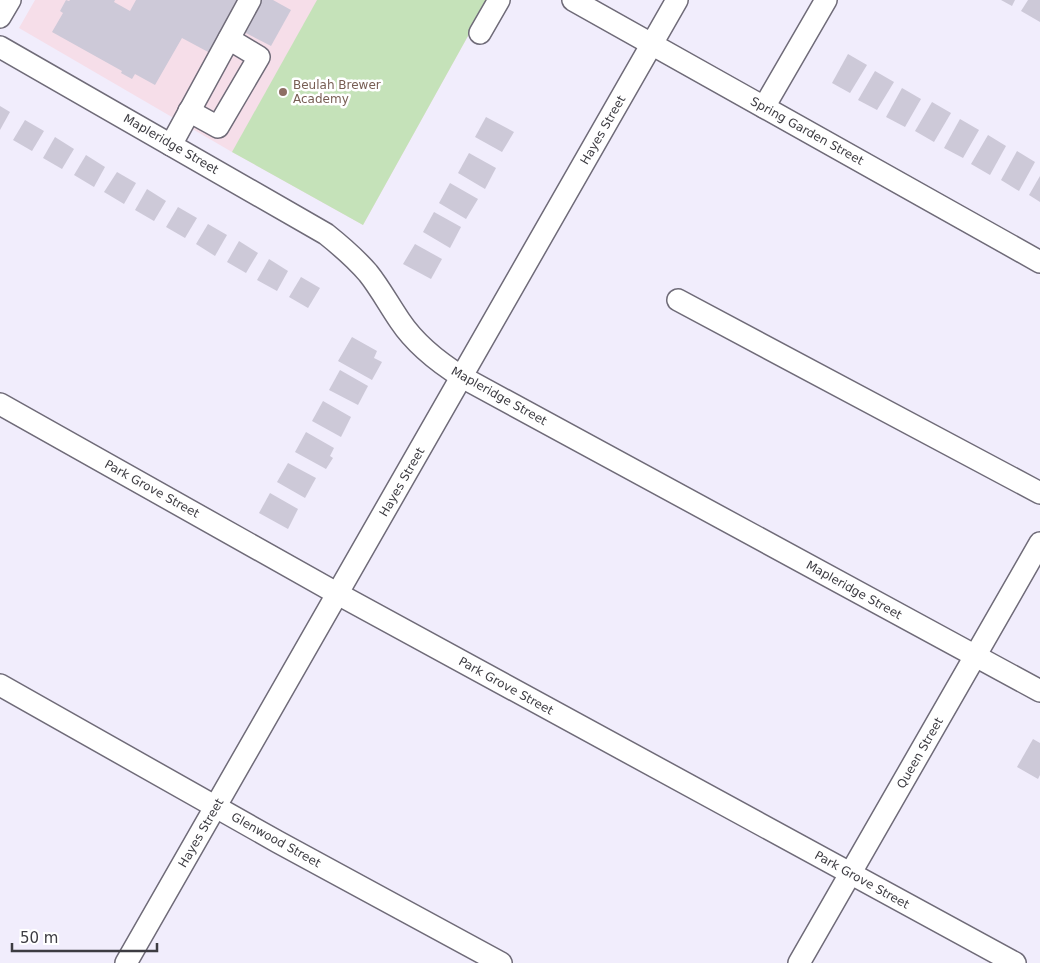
<svg xmlns="http://www.w3.org/2000/svg" width="1040" height="963" viewBox="0 0 1040 963" font-family="'DejaVu Sans',sans-serif">
	<rect width="100%" height="100%" fill="#f1edfc"/>
	<polygon fill="#f6dee9" points="35,0 488,0 363,225 232,152 19,28"/>
	<polygon fill="#c5e2b9" points="317,0 488,0 363,225 232,152"/>
	<g fill="#cdc9d8">
		<polygon points="66,0 69,1 70,0 115,0 114,2 130,11 136,0 239,0 210,53 182,38 155,85 135,74 132,79 121,73 122,71 52,32 63,13 60,11"/>
		<polygon points="262,0 273,0 291,10 271,46 244,32"/>
		<polygon points="1001,0 1015,0 1012,6"/>
		<polygon points="1028,0 1040,0 1040,22 1021,11"/>
		<polygon points="848,54 867,65 850,93 832,83"/>
		<polygon points="875,71 894,82 877,110 858,100"/>
		<polygon points="902,88 921,99 905,127 886,117"/>
		<polygon points="932,102 951,113 934,142 915,131"/>
		<polygon points="0,106 10,112 0,130"/>
		<polygon points="486,117 514,132 502,152 475,137"/>
		<polygon points="960,119 979,130 963,158 944,148"/>
		<polygon points="25,120 44,131 32,151 13,140"/>
		<polygon points="988,135 1006,146 990,175 971,164"/>
		<polygon points="55,137 74,149 62,169 43,158"/>
		<polygon points="1017,151 1035,162 1019,191 1001,180"/>
		<polygon points="469,153 496,168 485,189 458,173"/>
		<polygon points="86,155 105,167 94,187 74,175"/>
		<polygon points="117,172 136,183 124,204 104,192"/>
		<polygon points="1040,176 1040,202 1029,195"/>
		<polygon points="450,183 478,199 466,219 439,203"/>
		<polygon points="147,189 166,201 154,221 135,210"/>
		<polygon points="178,207 197,218 185,238 166,227"/>
		<polygon points="434,212 461,227 450,248 423,232"/>
		<polygon points="208,224 227,235 215,256 196,244"/>
		<polygon points="239,241 258,253 246,273 227,262"/>
		<polygon points="415,244 442,259 431,279 403,264"/>
		<polygon points="269,259 288,271 277,291 257,280"/>
		<polygon points="301,277 320,288 308,308 289,297"/>
		<polygon points="352,337 377,351 374,358 382,362 372,380 338,361"/>
		<polygon points="340,370 368,386 358,405 329,390"/>
		<polygon points="323,401 351,417 341,437 312,421"/>
		<polygon points="306,432 334,448 330,456 333,458 326,469 295,452"/>
		<polygon points="288,463 316,478 305,498 277,482"/>
		<polygon points="270,493 298,509 288,529 259,513"/>
		<polygon points="1033,739 1040,743 1040,775 1038,779 1017,767"/>
	</g>
	<g fill="none" stroke-linecap="round" stroke-linejoin="round">
		<g stroke="#6f6b78" stroke-width="24">
			<g id="minor">
				<polyline points="573,0 1040,262"/>
				<polyline points="0,17 10,0"/>
				<polyline points="480,33 499,0"/>
				<path d="M0 47 326 234C341 246 355 258 368 273 380 288 389 305 400 321 416 345 438 362 462 377L1040 691"/>
				<polyline points="764,107 826,0"/>
				<polyline points="189,111 218,127 259,57 229,39"/>
				<polyline points="171,145 250,0"/>
				<polyline points="678,300 1040,493"/>
				<polyline points="0,404 338,594 1015,963"/>
				<polyline points="0,685 278,842 501,963"/>
				<polyline points="126,963 677,0"/>
				<polyline points="799,963 1040,543"/>
			</g>
		</g>
		<use href="#minor" stroke="#fff" stroke-width="21"/>
	</g>
	<circle fill="#8d6e63" stroke="#fff" stroke-width="2" cx="283" cy="92" r="5"/>
	<g text-anchor="middle" dominant-baseline="central" stroke-width="5" stroke-linejoin="round" paint-order="stroke">
		<g font-size="12" fill="#785e54" stroke="#fff" text-anchor="start">
			<text x="293" y="85">Beulah Brewer<tspan x="293" dy="14">Academy</tspan></text>
		</g>
		<g font-size="12" fill="#3d3c42" stroke="#fff">
			<text transform="translate(603 130) rotate(-60)">Hayes Street</text>
			<text transform="translate(807 131) rotate(29)">Spring Garden Street</text>
			<text transform="translate(171 144) rotate(30)">Mapleridge Street</text>
			<text transform="translate(499 396) rotate(29)">Mapleridge Street</text>
			<text transform="translate(402 482) rotate(-60)">Hayes Street</text>
			<text transform="translate(152 489) rotate(29)">Park Grove Street</text>
			<text transform="translate(854 590) rotate(29)">Mapleridge Street</text>
			<text transform="translate(506 686) rotate(29)">Park Grove Street</text>
			<text transform="translate(920 753) rotate(-60)">Queen Street</text>
			<text transform="translate(201 833) rotate(-60)">Hayes Street</text>
			<text transform="translate(276 840) rotate(29)">Glenwood Street</text>
			<text transform="translate(862 880) rotate(29)">Park Grove Street</text>
		</g>
	</g>
	<path d="M12 943v8h145v-8" fill="none" stroke="#3d3c42" stroke-width="2.5"/>
	<text x="20" y="943" font-size="15" fill="#3d3c42" stroke="#ffffff" stroke-width="4" paint-order="stroke">50 m</text>
</svg>
